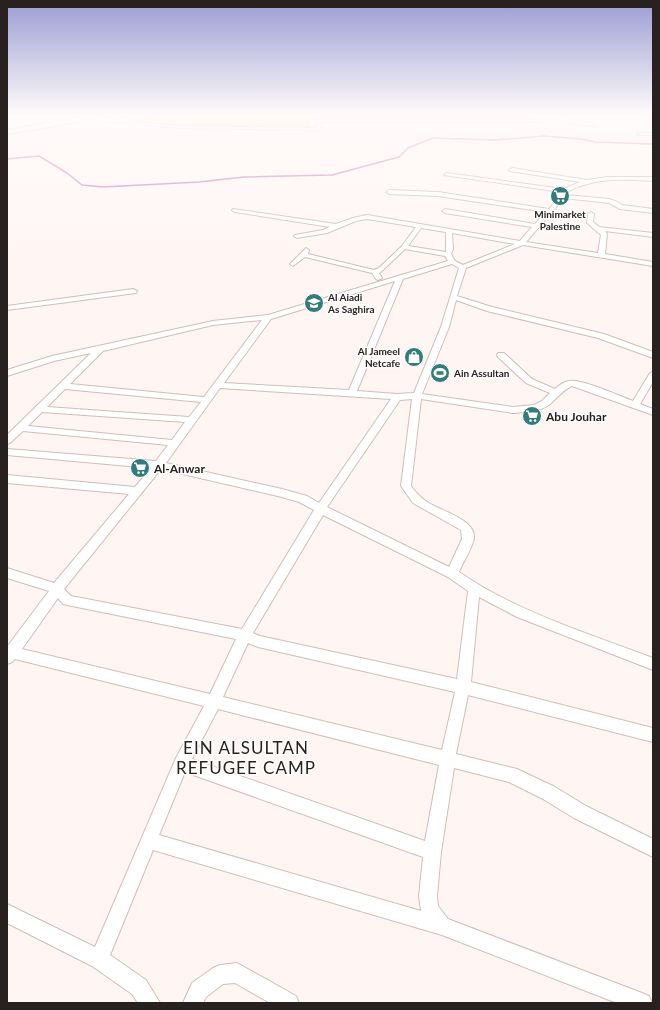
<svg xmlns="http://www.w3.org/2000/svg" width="660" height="1010" viewBox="0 0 660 1010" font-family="Lato,sans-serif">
	<rect width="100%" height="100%" fill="#fff6f4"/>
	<polygon fill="#efde7d" points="162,114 311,114 310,126 307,127 196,125 133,121"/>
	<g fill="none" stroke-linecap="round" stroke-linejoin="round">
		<polyline stroke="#c77ab7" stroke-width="1.5" points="7,159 39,156 67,173 82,185 103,187 199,182 244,177 332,175 399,157 408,148 433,138 496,140 544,136 581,139 595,142 653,144"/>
		<g stroke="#d1bdb7" stroke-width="2">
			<g id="street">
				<polygon points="72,114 79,114 91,118 89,119"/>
				<polygon points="319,114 322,115 321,120 541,120 543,121 541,122 321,122 320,129 318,130 177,128 117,121 119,120 177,126 316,128"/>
				<polygon points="540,114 547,114 595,125 593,126 572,123"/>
				<polygon points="622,114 653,115 653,117 624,115"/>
				<polygon points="639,133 653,133 653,135 637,135"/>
				<path d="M512 168 587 180 607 177H653V181C623 179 594 177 567 192L566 195 609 199 615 201 622 205 653 209V213L620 209 609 203 564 198 526 242 598 253 601 235 587 223 588 214 591 212 594 214 593 222 599 227 653 233V237L605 231 607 234 605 254 653 262V266L523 245 466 268 457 296 492 307 604 334 653 352V358L598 338 487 311 456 300 449 327 422 394 513 407 534 405 542 401 550 393 526 383 498 357 497 355 498 353H504L532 379 555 389C559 385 564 382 569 381 580 378 620 396 633 401L650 373 653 372V382L640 404 653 409V415L572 386C563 390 557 398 550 404 540 412 525 412 513 413L421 399 411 486C416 493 422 499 429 503 442 511 476 520 474 538 472 549 463 562 459 572 517 612 587 633 653 658V670L517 617 479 597 471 682 653 728V742L468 695 456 754 517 769 555 787 586 806 653 839V857L574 818 543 799 509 782 454 768 441 852 437 896 438 906 448 919 642 993 649 996 652 1003H617L442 935 153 850 110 955 146 980 160 1003H138L132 994 92 966 7 923V904L95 947 176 758 204 706 15 659 12 662 7 664V647L49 591 7 578V568L54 583 129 494 7 483V475L135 487 151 468 7 455V449L156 461 168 445 23 431 10 443 7 444V435L91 353 54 361 7 376V370L52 356 213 321 268 315 448 261 445 256 405 249 383 270 379 273 382 278 378 280 376 279 372 273 305 257 293 266 290 264 306 248 309 250 308 254 374 270 379 268 402 246 416 227 367 219 356 221 327 233 297 238 294 236 295 235 323 230 330 227 235 212 232 210 233 209 336 224 353 218 367 215 520 241 532 227 445 213 442 211 445 209 535 224 546 212 438 196 389 194 386 192 389 190 438 192 549 209 560 196 561 192 444 175 447 173 563 189 580 182 510 171 509 170ZM421 228 446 232V252L408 246ZM452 233 515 244 463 265 455 261 451 254 453 249ZM452 264 459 268 441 327 414 393 397 394 357 391 403 279ZM395 281 349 390 224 383 271 319ZM262 320 204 397 70 384 103 351 213 325ZM220 388 391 399 319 503 307 496 282 489 166 463ZM65 389 201 402 189 417 47 407ZM412 399 401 486 413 503 461 530 462 539 449 567 327 507 400 400ZM42 412 185 422 172 440 28 426ZM161 469 282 497 299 502 314 510 242 629 71 596 64 589ZM323 515 448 577 468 591 457 679 260 636 253 633ZM58 598 63 604 67 605 236 639 210 694 22 649ZM248 643 258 647 455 692 442 750 223 697ZM218 709 439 765 425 841 192 759ZM185 772 423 857 419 896 421 911 159 835Z"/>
				<polygon points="133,289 137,291 136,293 7,310 7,306"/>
				<polygon points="237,963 296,996 299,1003 270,1003 235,983 223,984 206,997 203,1003 183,1003 192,983 213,968 220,965"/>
			</g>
		</g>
		<g stroke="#d1bdb7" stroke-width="2">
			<polygon id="secondary" points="149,114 163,114 119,123 89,120 7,134 7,130 89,116 119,119"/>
		</g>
		<use href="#street" fill="#fff" fill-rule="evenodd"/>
		<use href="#secondary" fill="#fff" fill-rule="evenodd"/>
	</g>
	<linearGradient id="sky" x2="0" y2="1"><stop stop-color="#9b9dd4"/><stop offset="0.45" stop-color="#fffbfa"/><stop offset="1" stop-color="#fffbfa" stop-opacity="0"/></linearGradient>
	<rect width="660" height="256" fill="url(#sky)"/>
	<defs>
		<g id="supermarket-disc" transform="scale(1)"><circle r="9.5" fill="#347c7b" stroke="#fff"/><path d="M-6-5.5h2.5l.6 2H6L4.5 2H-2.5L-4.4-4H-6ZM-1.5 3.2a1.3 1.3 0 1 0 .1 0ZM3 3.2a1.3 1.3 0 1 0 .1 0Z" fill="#fff"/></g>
		<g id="school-disc" transform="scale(1)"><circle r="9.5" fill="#347c7b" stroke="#fff"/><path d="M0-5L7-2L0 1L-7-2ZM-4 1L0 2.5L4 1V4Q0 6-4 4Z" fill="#fff"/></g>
		<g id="shop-disc" transform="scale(1)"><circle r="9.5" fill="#347c7b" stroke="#fff"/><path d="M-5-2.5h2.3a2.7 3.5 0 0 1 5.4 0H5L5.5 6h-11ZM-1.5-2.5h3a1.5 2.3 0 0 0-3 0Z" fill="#fff"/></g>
		<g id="stadium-disc" transform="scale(1)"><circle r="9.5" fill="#347c7b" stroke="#fff"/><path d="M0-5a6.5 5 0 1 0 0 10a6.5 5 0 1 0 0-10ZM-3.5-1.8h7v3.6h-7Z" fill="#fff"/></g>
	</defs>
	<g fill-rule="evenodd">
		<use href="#supermarket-disc" x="560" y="196"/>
		<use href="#school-disc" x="314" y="303"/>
		<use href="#shop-disc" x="414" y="357"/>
		<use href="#stadium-disc" x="440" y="373"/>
		<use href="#supermarket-disc" x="532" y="416"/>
		<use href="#supermarket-disc" x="140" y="468"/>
	</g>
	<g text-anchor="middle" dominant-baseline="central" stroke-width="3" stroke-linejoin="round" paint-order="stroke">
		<g font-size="10" font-weight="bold" fill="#29211f" stroke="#fff" text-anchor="start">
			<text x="560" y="214" text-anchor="middle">Minimarket<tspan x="560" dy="12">Palestine</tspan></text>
			<text x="328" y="297">Al Aiadi<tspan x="328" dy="12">As Saghira</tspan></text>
			<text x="400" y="351" text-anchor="end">Al Jameel<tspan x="400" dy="12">Netcafe</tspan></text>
			<text x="454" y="373">Ain Assultan</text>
		</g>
		<g font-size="12" font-weight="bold" fill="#29211f" stroke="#fff" text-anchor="start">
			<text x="546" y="416">Abu Jouhar</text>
			<text x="154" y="468">Al-Anwar</text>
		</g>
		<g font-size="17" letter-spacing="1" fill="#29211f" stroke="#fff">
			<text x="246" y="747">EIN ALSULTAN<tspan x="246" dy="20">REFUGEE CAMP</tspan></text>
		</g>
	</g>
	<rect width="660" height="1010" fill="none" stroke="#29211f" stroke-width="16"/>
</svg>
